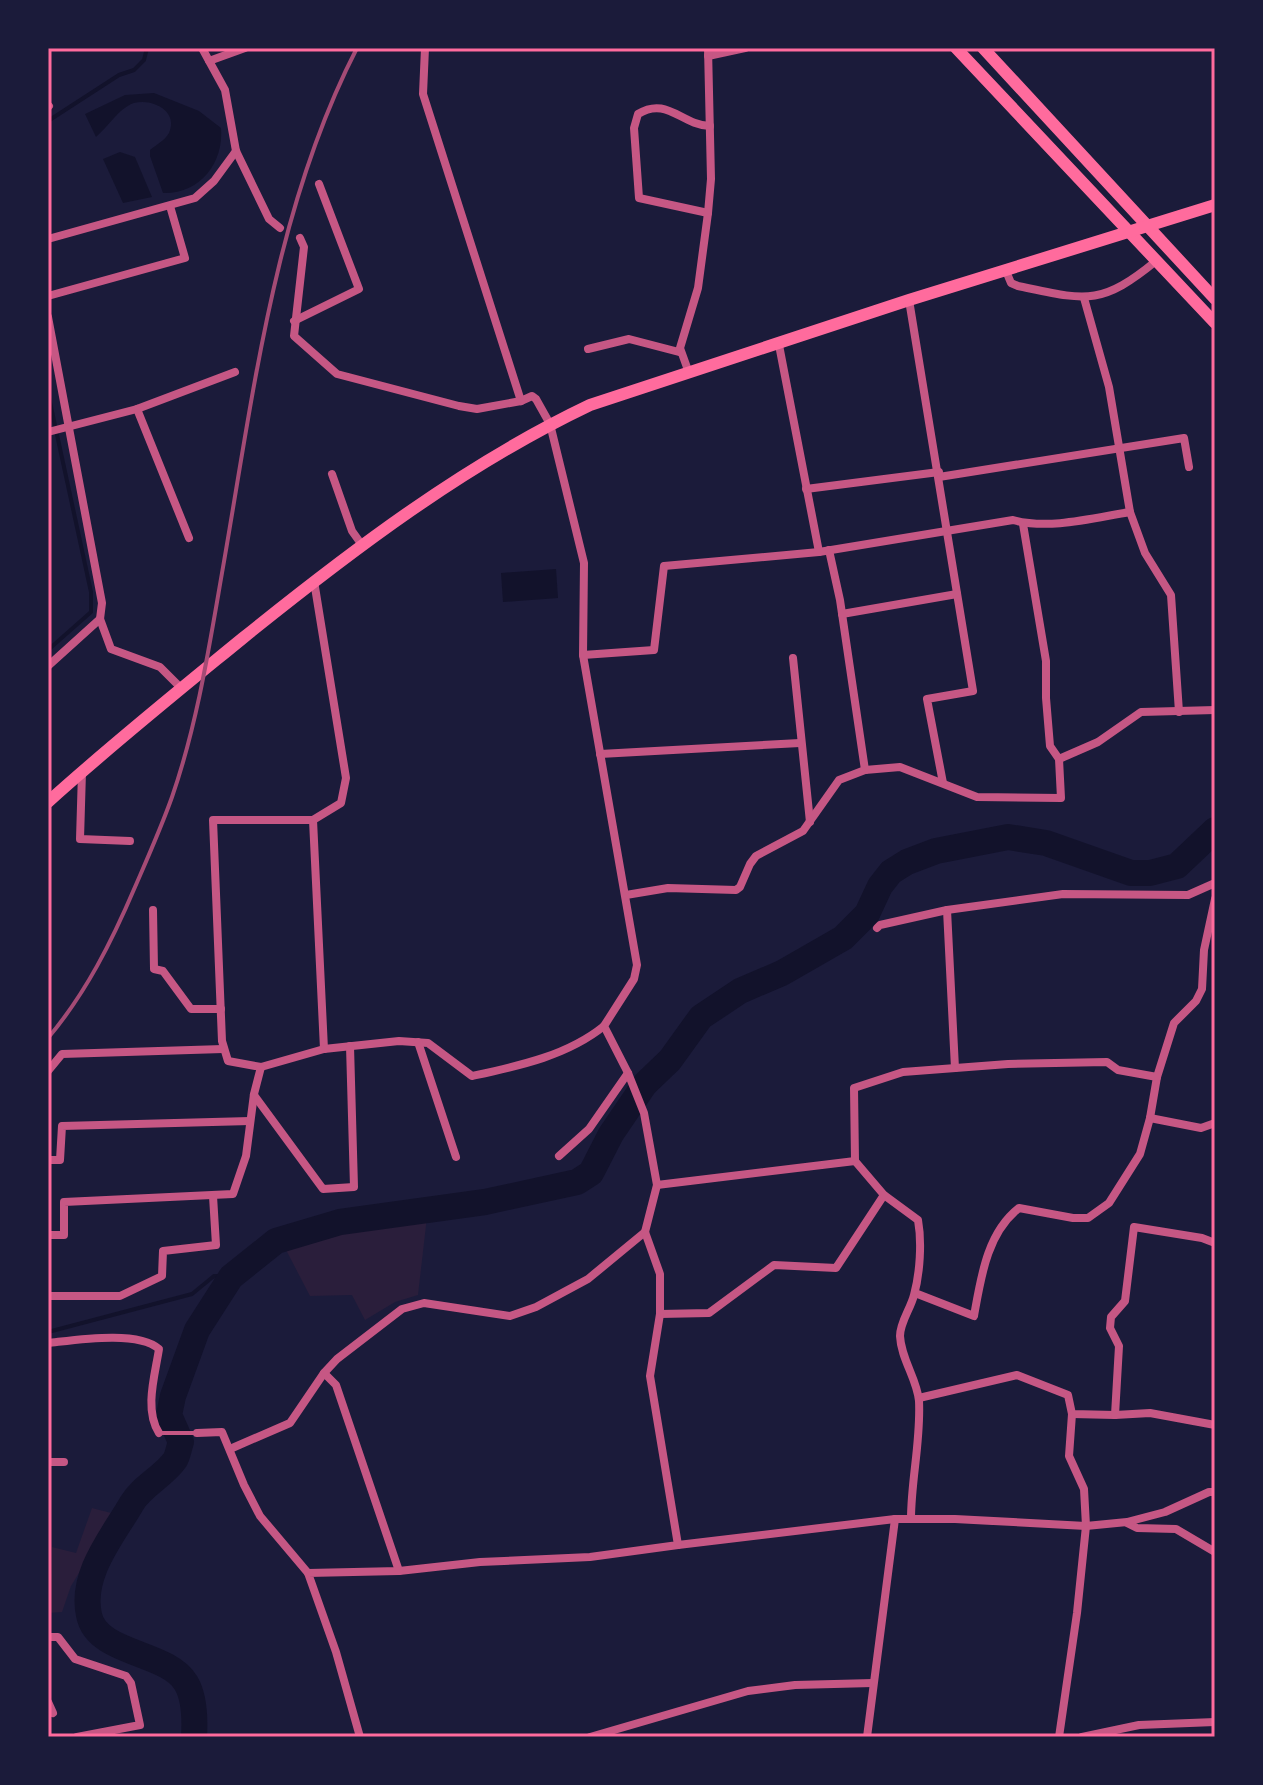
<svg xmlns="http://www.w3.org/2000/svg" width="1263" height="1785" viewBox="0 0 1263 1785" font-family="Signika,sans-serif">
	<rect width="100%" height="100%" fill="#1b1b3a"/>
	<g fill="#2a1e3b">
		<polygon points="427,1217 418,1295 395,1302 365,1320 352,1295 310,1296 284,1246 340,1222"/>
		<polygon points="92,1508 115,1514 71,1586 62,1612 48,1613 48,1574 51,1574 52,1547 76,1553"/>
	</g>
	<g fill="#12122b">
		<path d="M154 93 199 111 221 128C224 163 200 194 163 193L150 156V150C156 145 165 140 169 133 179 111 152 98 134 103 119 108 108 127 96 137L85 114 125 95Z"/>
		<polygon points="120,152 135,157 152,197 123,203 103,159"/>
		<polygon points="556,569 558,598 503,602 501,573"/>
	</g>
	<g fill="none" stroke-linecap="round" stroke-linejoin="round">
		<g stroke="#12122b" stroke-width="4">
			<polyline points="48,121 119,75 134,70 144,60 147,48"/>
			<polyline points="48,393 91,592 91,612 48,650"/>
			<polyline points="48,1332 192,1294 214,1276 231,1277"/>
		</g>
		<path stroke="#12122b" stroke-width="26" d="M194 1737C195 1720 195 1698 186 1683 167 1651 97 1655 89 1615 80 1574 113 1536 132 1503 142 1486 164 1476 175 1460 178 1455 179 1447 181 1442L169 1415 173 1396 197 1330 231 1277 276 1241 340 1222 485 1202 577 1182 591 1173 611 1134 645 1084 670 1060 701 1017 740 991 782 973 843 938 867 914 880 886 891 872 907 862 936 851 1008 837 1046 843 1131 873H1150L1177 866 1215 830"/>
		<polyline stroke="#c65784" stroke-width="4" points="159,1433 197,1433"/>
		<g stroke="#c65784" stroke-width="8">
			<polyline points="202,48 225,90 236,151 269,219 280,228"/>
			<polyline points="708,56 745,48"/>
			<polyline points="209,61 245,48"/>
			<polyline points="48,107 49,106"/>
			<path d="M708 213 639 198 634 128 638 114C667 96 681 125 710 126"/>
			<polyline points="300,238 304,247 294,336 337,374 459,406 477,409 521,401"/>
			<polyline points="48,239 195,198 214,181 236,151"/>
			<path d="M1006 271 1011 283 1018 286C1085 300 1100 307 1156 261"/>
			<polyline points="48,296 185,258 170,206"/>
			<polyline points="1084,298 1109,387 1130,512 1145,553 1171,595 1179,712"/>
			<polyline points="909,300 973,691 927,699 943,783"/>
			<polyline points="48,317 102,603 100,619 48,666"/>
			<polyline points="294,321 359,289 319,184"/>
			<polyline points="779,345 819,552"/>
			<polyline points="588,349 629,339 679,352"/>
			<polyline points="689,373 680,348 698,288 708,213 711,179 708,48"/>
			<polyline points="137,409 189,538"/>
			<polyline points="48,432 137,409 235,372"/>
			<polyline points="332,474 352,531 362,545"/>
			<polyline points="939,477 1184,438 1189,467"/>
			<polyline points="806,489 939,472"/>
			<polyline points="829,550 840,600 865,770"/>
			<polyline points="314,581 346,778 341,803 313,820 324,1049"/>
			<polyline points="842,614 957,594"/>
			<polyline points="100,619 111,649 160,667 181,688"/>
			<path d="M583 655 654 650 664 566 819 552 1013 520C1049 530 1093 518 1130 512"/>
			<polyline points="793,658 810,822"/>
			<polyline points="600,754 800,743"/>
			<polyline points="1059,759 1098,742 1141,712 1215,710"/>
			<polyline points="82,772 80,839 130,841"/>
			<path d="M313 820H213L222 1041 228 1061 261 1067 324 1049 399 1041 428 1043 472 1076C518 1066 567 1056 604 1026"/>
			<polyline points="626,895 668,888 736,890 740,887 750,864 756,856 803,831 839,780 865,770 900,767 977,797 1061,798 1059,759 1050,746 1046,698 1046,661 1023,524"/>
			<polyline points="153,910 154,969 163,971 191,1009 221,1009"/>
			<polyline points="877,928 880,925 947,910"/>
			<polyline points="418,1042 456,1157"/>
			<polyline points="955,1068 947,910 1063,894 1188,895 1215,883"/>
			<polyline points="48,1071 62,1054 223,1049"/>
			<polyline points="254,1095 323,1189 354,1187 350,1046"/>
			<polyline points="1150,1118 1201,1128 1215,1123"/>
			<polyline points="559,1156 589,1129 628,1073"/>
			<polyline points="48,1160 60,1160 62,1126 250,1121"/>
			<polyline points="657,1185 855,1161"/>
			<polyline points="48,1235 64,1235 64,1202 233,1194 246,1156 254,1094 261,1067"/>
			<path d="M915 1293 974 1316C981 1277 987 1233 1019 1208L1073 1218H1088L1109 1203 1140 1154 1150 1118 1157 1077 1174 1023 1196 1001 1202 989 1204 950 1215 899"/>
			<polyline points="48,1296 120,1296 162,1276 163,1251 216,1245 213,1196"/>
			<polyline points="660,1314 709,1313 774,1265 836,1268 884,1195"/>
			<path d="M48 1343C76 1340 138 1330 159 1349 155 1375 144 1410 159 1433"/>
			<polyline points="324,1373 336,1385 399,1571"/>
			<polyline points="919,1398 1017,1375 1068,1395 1072,1414 1115,1415 1150,1413 1215,1425"/>
			<polyline points="1115,1415 1119,1346 1110,1328 1111,1317 1125,1301 1134,1227 1202,1238 1215,1243"/>
			<polyline points="197,1433 222,1432 244,1485 260,1516 308,1573"/>
			<polyline points="230,1449 290,1423 324,1373 337,1359 402,1309 424,1303 510,1316 536,1307 588,1279 645,1232"/>
			<polyline points="48,1462 64,1462"/>
			<path d="M911 1519C911 1480 921 1441 919 1401 917 1379 901 1359 900 1336 900 1322 911 1308 914 1295 920 1273 922 1242 918 1220L884 1195 855 1161 854 1088 903 1072 1008 1064 1107 1062 1118 1070 1157 1077"/>
			<polyline points="1127,1523 1137,1528 1176,1529 1215,1552"/>
			<polyline points="678,1545 895,1519 955,1519 1086,1526 1127,1522 1165,1512 1209,1492 1215,1492"/>
			<polyline points="48,1637 58,1637 75,1659 126,1676 131,1683 140,1725 77,1737"/>
			<polyline points="48,1702 53,1713"/>
			<polyline points="360,1737 336,1652 308,1573 399,1571 480,1562 590,1557 678,1545 650,1376 660,1314 660,1274 645,1232 657,1185 644,1113 628,1073 604,1026 634,979 637,965 583,655 584,563 550,424 536,399 532,396 521,401 423,94 425,48"/>
			<polyline points="590,1737 748,1691 795,1685 873,1683"/>
			<polyline points="867,1737 895,1519"/>
			<polyline points="1059,1737 1077,1613 1086,1526 1084,1489 1069,1456 1072,1414"/>
			<polyline points="1082,1737 1139,1725 1215,1722"/>
		</g>
		<g stroke="#ff6b9d" stroke-width="12">
			<polyline points="956,48 1215,323"/>
			<polyline points="983,48 1215,299"/>
			<path d="M48 802C111 745 177 692 243 638 351 551 464 465 590 405L909 300 1215 205"/>
		</g>
		<path stroke="#a44b75" stroke-width="4" d="M48 1038C86 993 112 941 135 887 148 857 161 828 172 797 197 725 209 648 222 573 253 397 274 209 357 48"/>
	</g>
	<rect width="1263" height="1785" fill="none" stroke="#1b1b3a" stroke-width="100"/>
	<rect x="50" y="50" width="1163" height="1685" fill="none" stroke="#ff6b9d" stroke-width="3"/>
</svg>
